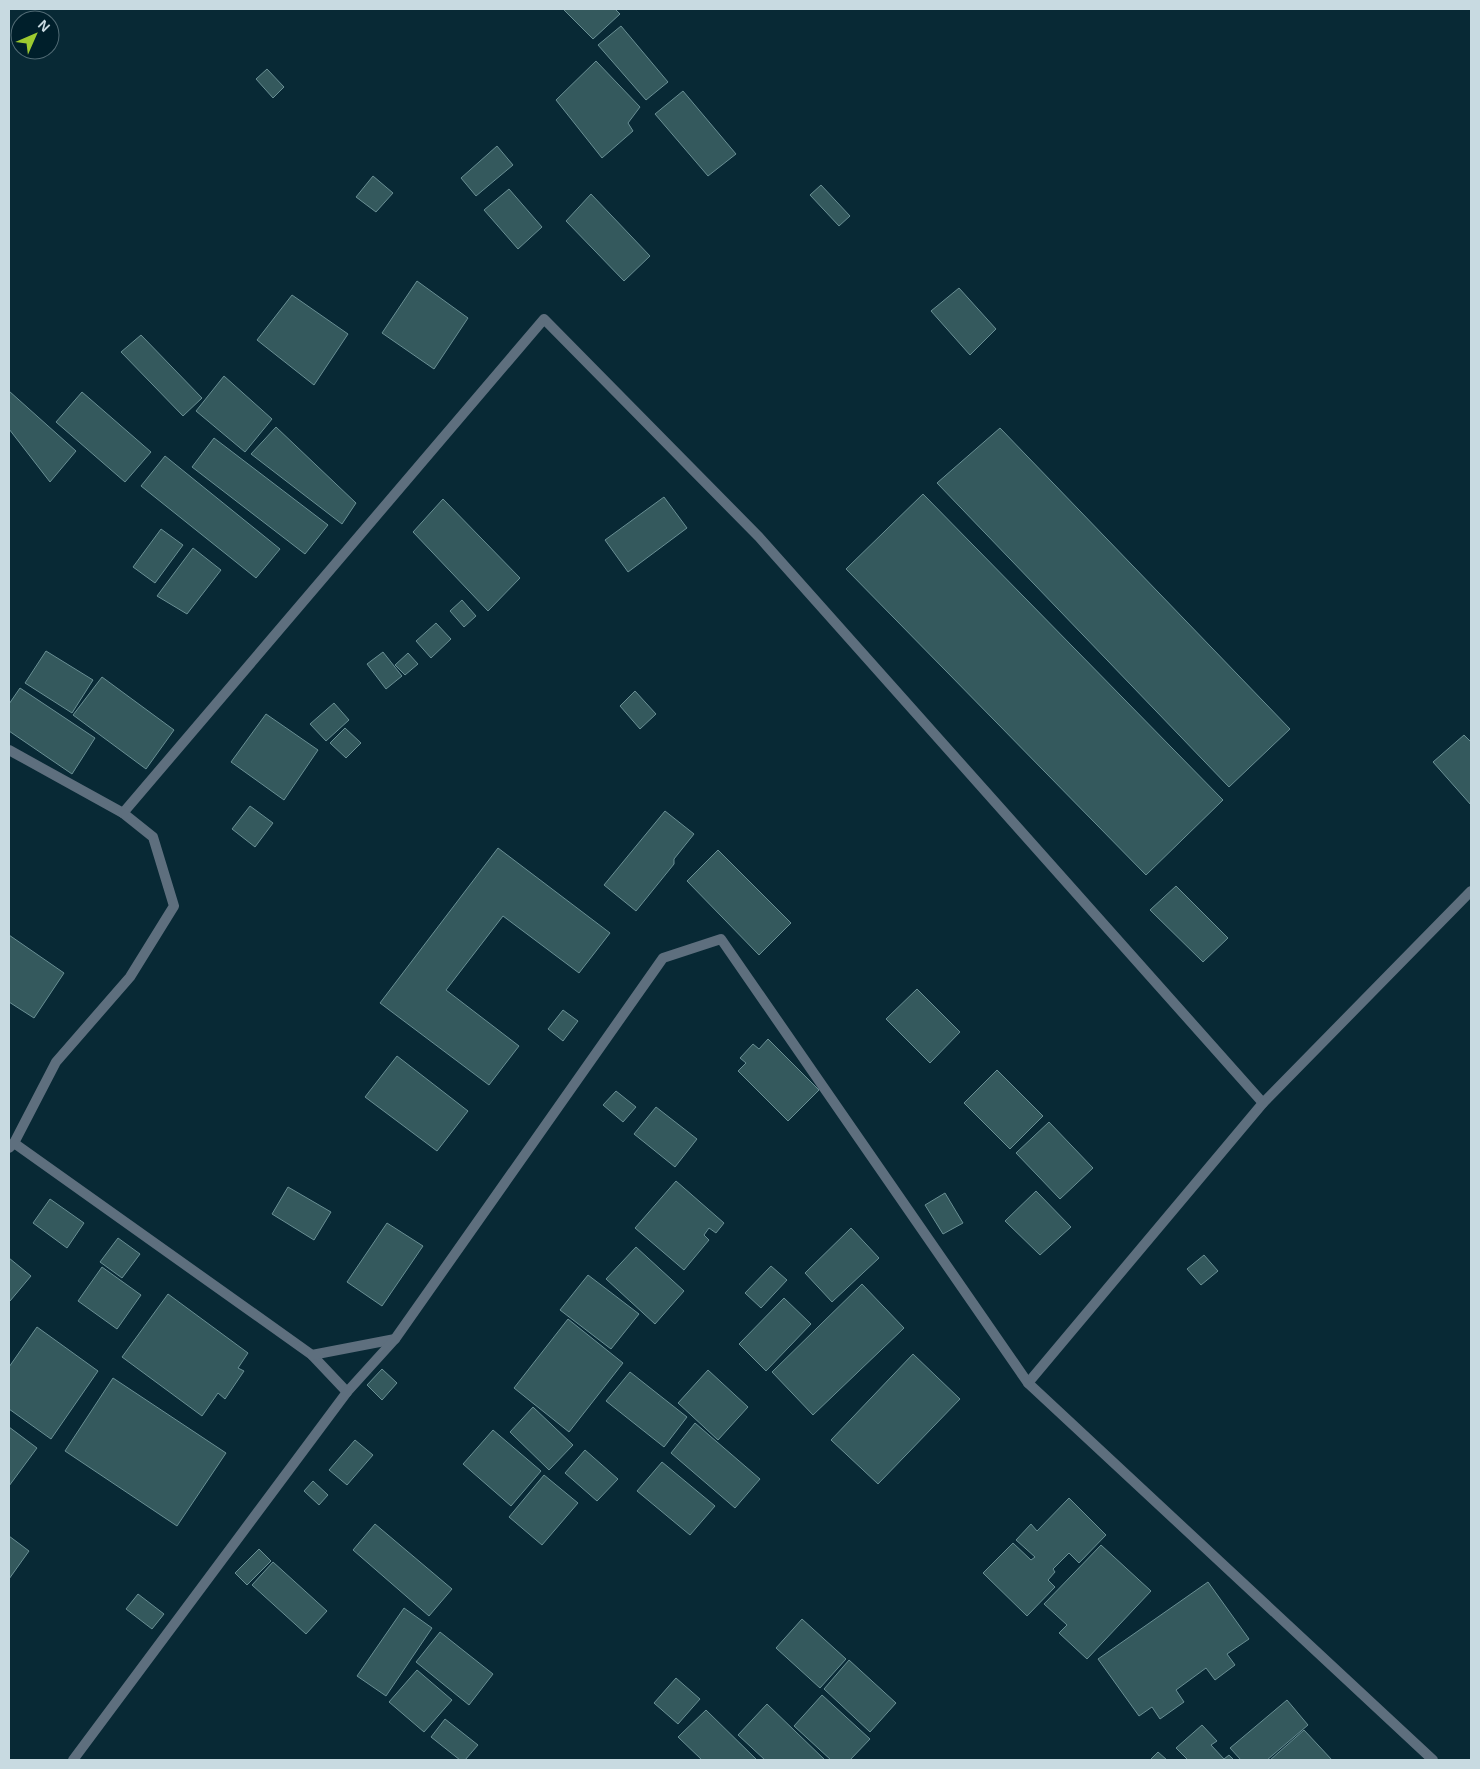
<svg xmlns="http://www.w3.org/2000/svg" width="1480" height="1769" viewBox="0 0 1480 1769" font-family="Helvetica,sans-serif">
	<rect width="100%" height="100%" fill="#082935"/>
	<g fill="#34595d" stroke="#698f94">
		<polygon points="563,9 615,9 620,14 593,39"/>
		<polygon points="621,26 668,82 646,100 598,45"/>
		<polygon points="596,61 640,107 628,123 633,131 602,158 556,100"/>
		<polygon points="267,69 284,87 273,98 256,79"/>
		<polygon points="683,91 736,154 708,176 655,114"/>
		<polygon points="497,146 513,165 476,196 461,178"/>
		<polygon points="373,176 393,193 376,212 356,197"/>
		<polygon points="821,185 850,216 839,226 810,195"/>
		<polygon points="509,189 542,227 518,249 484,210"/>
		<polygon points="591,194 650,256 624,281 566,221"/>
		<polygon points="417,281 468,318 434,369 382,333"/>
		<polygon points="959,288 996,329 970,355 931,311"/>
		<polygon points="292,295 348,334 314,385 257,340"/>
		<polygon points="141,335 202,398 183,416 121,352"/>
		<polygon points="224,376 272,419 245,452 196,411"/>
		<polygon points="9,391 76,451 50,482 9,429"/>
		<polygon points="82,392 151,452 125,482 56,422"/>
		<polygon points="276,427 356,503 342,524 251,454"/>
		<polygon points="1000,428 1290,729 1229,787 937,483"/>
		<polygon points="214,438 328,525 305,554 192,467"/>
		<polygon points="165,456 280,549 256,578 141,486"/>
		<polygon points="923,494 1223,800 1146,875 846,569"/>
		<polygon points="664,497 687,528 628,572 605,540"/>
		<polygon points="443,499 520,578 488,611 413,532"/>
		<polygon points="161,529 183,545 155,583 133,567"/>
		<polygon points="193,548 221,570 187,614 157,596"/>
		<polygon points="462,600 476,616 464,627 450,611"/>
		<polygon points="436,623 451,639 431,658 416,641"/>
		<polygon points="46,651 93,680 72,713 25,683"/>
		<polygon points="383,652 402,676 386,689 367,664"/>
		<polygon points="408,653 418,664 405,675 395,665"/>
		<polygon points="102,677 174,730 146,769 73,715"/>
		<polygon points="20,688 95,738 72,774 9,731 9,704"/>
		<polygon points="635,691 656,714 640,729 620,706"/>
		<polygon points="334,703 349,720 326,741 310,724"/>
		<polygon points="266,714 318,750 284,800 231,762"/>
		<polygon points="345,728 361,743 346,758 330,743"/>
		<polygon points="1464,735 1471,742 1471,805 1433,762"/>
		<polygon points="250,806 273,823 255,847 232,829"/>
		<polygon points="665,811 694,834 674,859 674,864 636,911 604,885"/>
		<polygon points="498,848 610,933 579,973 503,916 446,990 519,1046 489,1085 380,1003"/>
		<polygon points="718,850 791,923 759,955 687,881"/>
		<polygon points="1176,886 1228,938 1203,962 1150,910"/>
		<polygon points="9,935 64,973 34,1018 9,1002"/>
		<polygon points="917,989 960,1032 930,1063 886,1019"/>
		<polygon points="563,1010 578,1021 563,1041 548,1029"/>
		<polygon points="768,1039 819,1090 788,1121 738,1071 746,1063 740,1058 753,1044 759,1049"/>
		<polygon points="397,1056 468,1111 437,1151 365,1097"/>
		<polygon points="997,1070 1043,1116 1010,1149 964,1103"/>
		<polygon points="616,1091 636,1107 623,1122 603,1105"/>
		<polygon points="656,1107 697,1139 675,1167 634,1134"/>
		<polygon points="1049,1122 1093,1168 1060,1199 1016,1153"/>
		<polygon points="676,1181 724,1223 716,1233 709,1228 704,1235 709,1240 684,1270 635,1228"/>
		<polygon points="288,1187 331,1212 314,1240 272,1214"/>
		<polygon points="1036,1191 1071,1227 1040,1255 1005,1221"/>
		<polygon points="945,1193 963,1223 943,1234 925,1205"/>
		<polygon points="50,1199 84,1223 67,1248 33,1223"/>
		<polygon points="387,1223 423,1246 382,1306 347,1282"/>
		<polygon points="851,1228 879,1258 832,1302 805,1273"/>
		<polygon points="118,1238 140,1254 122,1278 100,1262"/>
		<polygon points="636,1247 684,1291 655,1324 606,1279"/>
		<polygon points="1204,1255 1218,1271 1201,1285 1187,1269"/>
		<polygon points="9,1258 31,1276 10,1301 9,1300"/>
		<polygon points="771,1266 787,1280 761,1308 745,1293"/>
		<polygon points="102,1267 141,1295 117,1329 78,1301"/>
		<polygon points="588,1275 639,1314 611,1349 560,1310"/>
		<polygon points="862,1284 904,1328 813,1415 772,1372"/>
		<polygon points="168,1294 248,1353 238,1368 244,1371 225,1399 218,1393 202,1416 122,1357"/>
		<polygon points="784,1298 811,1324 766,1371 739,1344"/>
		<polygon points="568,1319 623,1363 569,1432 514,1388"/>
		<polygon points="37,1327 98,1371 51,1439 9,1409 9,1367"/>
		<polygon points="913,1354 960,1399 878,1484 831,1440"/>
		<polygon points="382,1369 397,1383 382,1400 367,1385"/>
		<polygon points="708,1370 748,1407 718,1440 678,1403"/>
		<polygon points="630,1372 687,1417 664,1447 606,1401"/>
		<polygon points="113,1378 226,1453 177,1526 65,1451"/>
		<polygon points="533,1407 573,1445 549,1470 510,1432"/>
		<polygon points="695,1423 760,1479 735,1508 671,1453"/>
		<polygon points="9,1427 37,1448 9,1486"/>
		<polygon points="493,1430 541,1471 511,1506 463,1464"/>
		<polygon points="355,1440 373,1455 347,1485 329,1470"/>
		<polygon points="585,1450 618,1479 597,1501 565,1473"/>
		<polygon points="662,1462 715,1506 690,1535 637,1491"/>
		<polygon points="544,1475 578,1503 542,1545 509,1517"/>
		<polygon points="313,1481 328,1495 319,1505 304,1491"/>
		<polygon points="1069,1498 1106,1535 1079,1563 1069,1553 1053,1569 1055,1572 1048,1580 1055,1587 1027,1616 983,1573 1013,1543 1031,1560 1035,1557 1016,1540 1031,1524 1037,1531"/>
		<polygon points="375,1524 452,1589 429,1616 353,1550"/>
		<polygon points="9,1536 29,1551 9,1579"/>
		<polygon points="1101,1545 1151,1591 1087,1659 1059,1633 1067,1625 1044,1604"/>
		<polygon points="259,1549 271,1561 247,1585 235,1573"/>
		<polygon points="273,1562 327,1611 306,1634 252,1585"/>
		<polygon points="1208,1582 1249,1639 1227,1654 1235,1665 1215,1680 1206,1668 1176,1690 1184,1702 1160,1719 1152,1707 1139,1716 1098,1659"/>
		<polygon points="138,1594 164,1614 152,1629 126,1609"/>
		<polygon points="404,1608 432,1628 386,1696 357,1676"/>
		<polygon points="802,1619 846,1659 820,1688 776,1648"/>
		<polygon points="440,1632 493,1674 469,1705 416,1662"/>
		<polygon points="849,1660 896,1703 870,1732 824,1689"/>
		<polygon points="417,1670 452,1700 424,1732 389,1702"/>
		<polygon points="676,1678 700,1699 678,1724 654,1703"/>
		<polygon points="822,1695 870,1739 850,1760 831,1760 794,1726"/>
		<polygon points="1287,1700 1308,1725 1267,1760 1241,1760 1230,1748"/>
		<polygon points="767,1704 825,1760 765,1760 738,1735"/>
		<polygon points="706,1710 757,1760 702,1760 678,1737"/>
		<polygon points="445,1719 478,1745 465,1760 460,1760 431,1737"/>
		<polygon points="1202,1725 1217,1741 1211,1745 1224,1759 1229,1755 1234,1760 1188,1760 1176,1748"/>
		<polygon points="1304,1730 1332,1760 1270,1760"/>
		<polygon points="1158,1752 1167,1760 1150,1760"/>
	</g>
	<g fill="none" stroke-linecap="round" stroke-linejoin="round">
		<g stroke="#5e6f7e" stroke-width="10">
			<polyline points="9,750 123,813 544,319 759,537 1263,1103"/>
			<polyline points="14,1143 312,1355 347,1392"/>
			<polyline points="9,1148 14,1143 56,1062 130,977 174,906 153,837 123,813"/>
			<polyline points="312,1355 395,1339"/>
			<polyline points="1028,1383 1263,1103 1471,891"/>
			<polyline points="73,1760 347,1392 395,1339 663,958 721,939 1028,1383 1433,1760"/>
		</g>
	</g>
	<rect width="1480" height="1769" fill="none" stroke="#c8dae1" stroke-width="20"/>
	<g transform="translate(35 35) rotate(45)"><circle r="24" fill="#001f2b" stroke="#506a74"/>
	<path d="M0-4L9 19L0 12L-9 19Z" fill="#9dca30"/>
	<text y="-8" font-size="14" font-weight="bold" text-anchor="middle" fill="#c8dae1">N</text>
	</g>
</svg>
